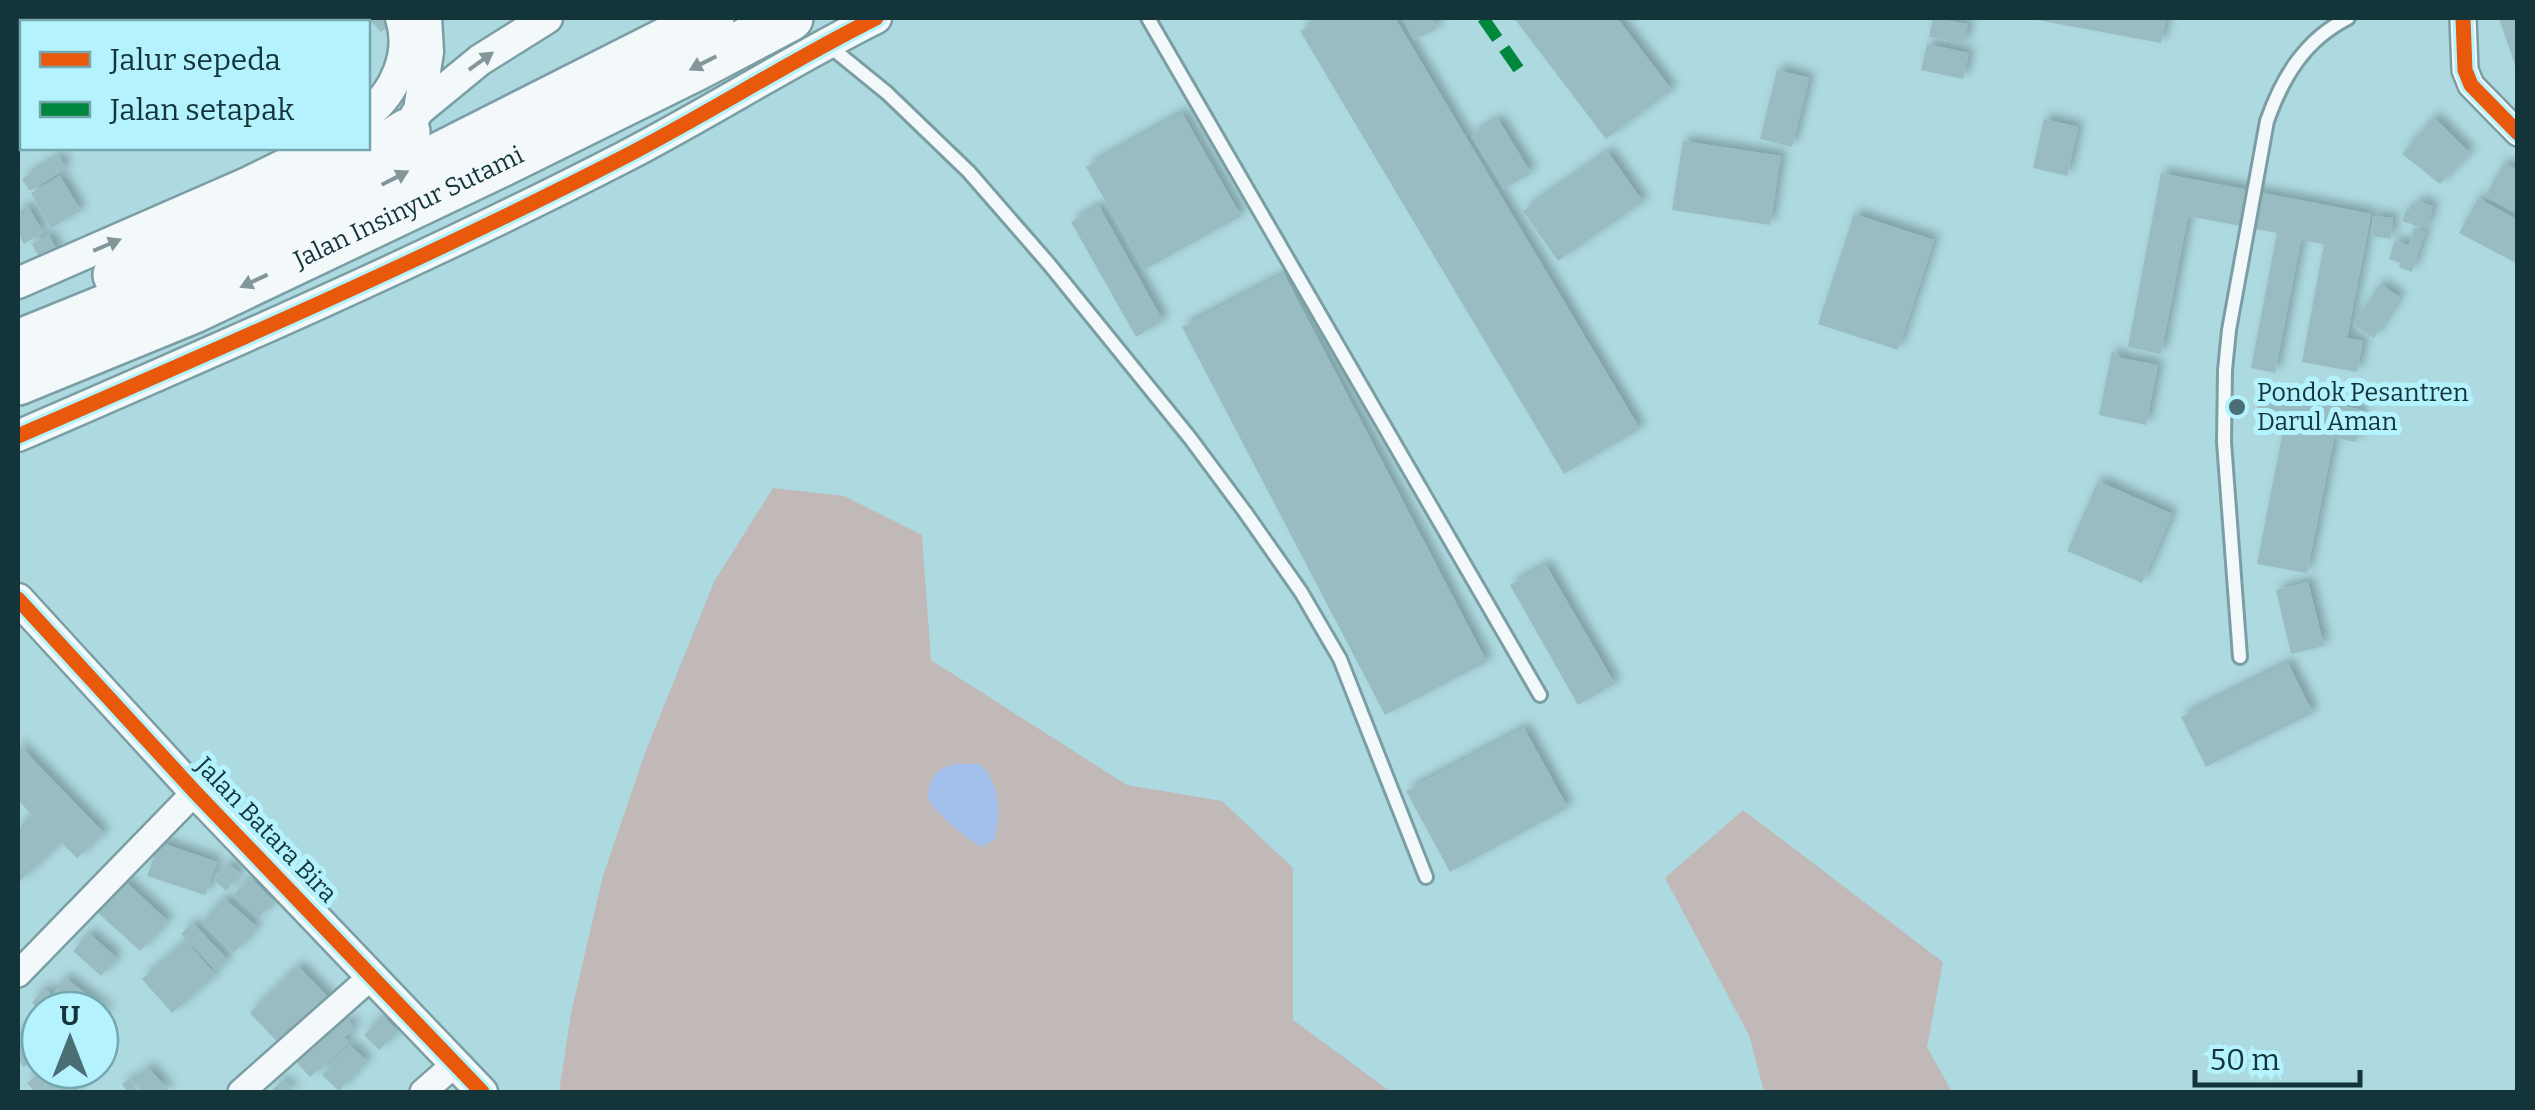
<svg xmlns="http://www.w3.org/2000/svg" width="2535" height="1110" viewBox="0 0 2535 1110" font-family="Bitter,serif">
	<defs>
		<filter id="shadow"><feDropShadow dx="5.5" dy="-5.5" stdDeviation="5" flood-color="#0004"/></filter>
	</defs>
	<rect width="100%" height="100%" fill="#add9e0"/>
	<g fill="#c0b9b8">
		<polygon points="773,488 844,496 922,535 931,660 1127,785 1222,801 1293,868 1293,1020 1391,1092 559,1092 571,1013 603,876 646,750 714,582"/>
		<polygon points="1743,810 1943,962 1927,1047 1952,1092 1764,1092 1749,1035 1665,878"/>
	</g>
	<path fill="#a2beea" d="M955 764H980C1000 783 1001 812 995 839L982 847C959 834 943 819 927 798 932 777 932 770 955 764Z"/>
	<g fill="#98bcc2" filter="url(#shadow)">
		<polygon points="178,18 267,18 274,22 184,22"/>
		<polygon points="368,18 398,18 381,32"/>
		<polygon points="1323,18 1395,18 1640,429 1564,474 1300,31"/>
		<polygon points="1407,18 1432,18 1438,28 1414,40 1403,19"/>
		<polygon points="1514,18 1617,18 1672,90 1606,139"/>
		<polygon points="1933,18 1968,24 1964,44 1929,37"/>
		<polygon points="2033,18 2166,18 2161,43 2032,19"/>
		<polygon points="2499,18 2518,18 2518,71 2517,71"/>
		<polygon points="1927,44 1969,53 1963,79 1921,70"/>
		<polygon points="1777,70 1809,78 1792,147 1760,139"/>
		<polygon points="1182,113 1241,216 1144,270 1086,167"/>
		<polygon points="2434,117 2470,153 2440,184 2402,154"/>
		<polygon points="1498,119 1531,173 1504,189 1471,136"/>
		<polygon points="2044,119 2078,127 2067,176 2033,168"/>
		<polygon points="1683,141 1781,156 1770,225 1672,210"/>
		<polygon points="1608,152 1643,202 1558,261 1523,211"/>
		<polygon points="59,156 66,168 30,191 22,179"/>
		<polygon points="2504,163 2518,170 2518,214 2485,196"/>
		<polygon points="2161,173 2371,214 2347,338 2363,341 2357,372 2302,362 2324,244 2301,240 2275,373 2251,368 2277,233 2188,216 2161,354 2128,347"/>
		<polygon points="60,176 81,211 51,228 31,193"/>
		<polygon points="2478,198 2518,220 2518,264 2459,233"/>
		<polygon points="2417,201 2433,206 2426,229 2402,221 2406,209 2413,211"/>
		<polygon points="28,206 43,232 24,244 18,233 18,212"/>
		<polygon points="1099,206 1163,321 1136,337 1071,222"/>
		<polygon points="1854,214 1934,240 1898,350 1818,324"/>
		<polygon points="2373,216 2393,218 2391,239 2371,236"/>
		<polygon points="2414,228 2425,232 2412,272 2399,267 2400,263 2389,259 2395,241 2409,245"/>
		<polygon points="49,235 59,254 42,263 32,244"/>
		<polygon points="1284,274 1487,662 1385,715 1182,327"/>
		<polygon points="2380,284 2400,297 2374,338 2353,325"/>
		<polygon points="2112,351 2121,358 2158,365 2146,425 2099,415"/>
		<polygon points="2260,394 2291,400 2291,395 2362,410 2356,442 2334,438 2307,573 2257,564 2283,431 2255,426"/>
		<polygon points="2098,481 2172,514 2142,583 2067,551"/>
		<polygon points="1546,565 1615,684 1578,705 1510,585"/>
		<polygon points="2308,582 2324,646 2291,654 2276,590"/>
		<polygon points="2288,663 2313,713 2206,767 2181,717"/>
		<polygon points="1524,728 1568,808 1450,872 1406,791"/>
		<polygon points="18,744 104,833 77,858 61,842 18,883 18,829 32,815 18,800"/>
		<polygon points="159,842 217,862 205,895 147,876"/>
		<polygon points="228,864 240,873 226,891 214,880"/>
		<polygon points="251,878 274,902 258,918 234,894"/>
		<polygon points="124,880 168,921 140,951 96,911"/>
		<polygon points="224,898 257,927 234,953 201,923"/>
		<polygon points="193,923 228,960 216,971 181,934"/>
		<polygon points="89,933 117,958 101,976 73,951"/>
		<polygon points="186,941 216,975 172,1013 142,979"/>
		<polygon points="298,966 335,1004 286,1051 250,1013"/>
		<polygon points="65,978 108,1010 100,1020 100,1010 40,1010 32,1003 44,988 52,995"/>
		<polygon points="383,1016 398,1031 379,1050 364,1035"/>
		<polygon points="348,1020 355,1029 344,1037 349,1042 310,1077 293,1058 332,1023 336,1028"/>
		<polygon points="18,1029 31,1043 25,1048 34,1059 24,1067 18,1059"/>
		<polygon points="350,1045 367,1061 339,1091 322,1075"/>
		<polygon points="148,1067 170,1092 142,1092 133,1082"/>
		<polygon points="42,1070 61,1070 80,1092 35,1092 27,1083"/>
		<polygon points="129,1079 139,1092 128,1092 122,1084"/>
		<polygon points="283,1080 295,1092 270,1092"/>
	</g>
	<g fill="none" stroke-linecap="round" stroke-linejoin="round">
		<g stroke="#7a9ea4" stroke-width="18">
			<g id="service">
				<polyline points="1148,18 1540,695"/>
				<polyline points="828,45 887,93 969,172 1049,264 1190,438 1245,512 1301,592 1340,659 1426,877"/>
				<path d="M2240 657 2224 442 2225 370 2229 330 2267 121C2283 76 2305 40 2348 18"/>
			</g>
		</g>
		<g stroke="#7a9ea4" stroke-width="30">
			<g id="minor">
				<polyline points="2463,18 2465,70 2471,85 2518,133"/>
				<polyline points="18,974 195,792"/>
				<polyline points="241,1092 372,976"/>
				<polyline points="423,1092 455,1064"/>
			</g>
		</g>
		<g stroke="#7a9ea4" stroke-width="35">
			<g id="tertiary">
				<polyline points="419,110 480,60 547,18"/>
				<path d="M368 114C396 91 412 53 401 18"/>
				<polyline points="415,116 419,110 428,52 426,18"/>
				<polyline points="18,283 249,182 318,148"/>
				<path d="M18 436C221 348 426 259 624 157 709 113 790 61 876 18"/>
				<polyline points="18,599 195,792 482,1092"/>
			</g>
		</g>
		<g stroke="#7a9ea4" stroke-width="50">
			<g id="motorway">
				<polyline points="116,275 210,227 362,161 407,132"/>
				<polyline points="18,343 196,271 353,199 711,18"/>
				<path id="s1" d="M18 382 194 310 507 161 699 66 790 18"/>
			</g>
		</g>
		<use href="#service" stroke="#f3f9fa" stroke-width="12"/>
		<use href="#minor" stroke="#f3f9fa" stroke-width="25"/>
		<use href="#tertiary" stroke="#f3f9fa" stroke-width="30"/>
		<use href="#motorway" stroke="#f3f9fa" stroke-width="45"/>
		<polyline stroke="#00873e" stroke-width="12" stroke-dasharray="25 12" stroke-linecap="butt" points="1483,18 1520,71"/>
		<g stroke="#b4f3fd" stroke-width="21">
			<g id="cycleway">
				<polyline points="2463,18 2465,70 2471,85 2518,133"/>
				<path d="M18 436C221 348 426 259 624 157 709 113 790 61 876 18"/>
				<polyline points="18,599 195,792 482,1092"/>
			</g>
		</g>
		<use href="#cycleway" stroke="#e8590c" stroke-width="15"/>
	</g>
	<defs><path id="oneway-solid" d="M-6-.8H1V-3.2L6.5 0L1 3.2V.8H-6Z" transform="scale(2.5)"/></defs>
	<g fill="#83979a">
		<use href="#oneway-solid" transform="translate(481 61) rotate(-36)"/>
		<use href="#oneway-solid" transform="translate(703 63) rotate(153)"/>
		<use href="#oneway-solid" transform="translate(395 178) rotate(-27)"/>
		<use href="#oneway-solid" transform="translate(107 245) rotate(-23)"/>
		<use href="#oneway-solid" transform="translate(254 281) rotate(155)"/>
	</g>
	<circle fill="#496e74" stroke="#b4f3fd" stroke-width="4" cx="2237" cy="407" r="10"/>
	<g text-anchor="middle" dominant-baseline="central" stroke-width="10" stroke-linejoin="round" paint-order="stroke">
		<g font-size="25" fill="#13353a" stroke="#b4f3fd">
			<text stroke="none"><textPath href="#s1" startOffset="428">Jalan Insinyur Sutami</textPath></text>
			<text transform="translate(266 830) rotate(46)">Jalan Batara Bira</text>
		</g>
		<g font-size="25" fill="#13353a" stroke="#b4f3fd" text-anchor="start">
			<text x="2257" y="393">Pondok Pesantren<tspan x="2257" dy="29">Darul Aman</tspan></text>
		</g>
	</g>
	<rect width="2535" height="1110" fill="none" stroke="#13353a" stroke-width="40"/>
	<rect x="20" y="20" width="350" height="130" fill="#b4f3fd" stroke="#74a7af" stroke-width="2.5"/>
	<rect x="40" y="52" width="50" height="15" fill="#e8590c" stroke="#74a7af" stroke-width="2.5"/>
	<text x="110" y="70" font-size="30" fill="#13353a">Jalur sepeda</text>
	<rect x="40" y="102" width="50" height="15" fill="#00873e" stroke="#74a7af" stroke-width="2.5"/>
	<text x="110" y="120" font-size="30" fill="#13353a">Jalan setapak</text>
	<g transform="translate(70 1040)"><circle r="48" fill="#b4f3fd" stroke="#74a7af" stroke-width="2.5"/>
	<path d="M0-8L18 38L0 25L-18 38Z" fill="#496e74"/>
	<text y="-15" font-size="28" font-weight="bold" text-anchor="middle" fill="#13353a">U</text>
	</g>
	<path d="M2195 1070v15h165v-15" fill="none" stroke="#13353a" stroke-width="5"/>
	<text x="2210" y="1070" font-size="30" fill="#13353a" stroke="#b4f3fd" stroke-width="8" paint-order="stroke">50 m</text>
</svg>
